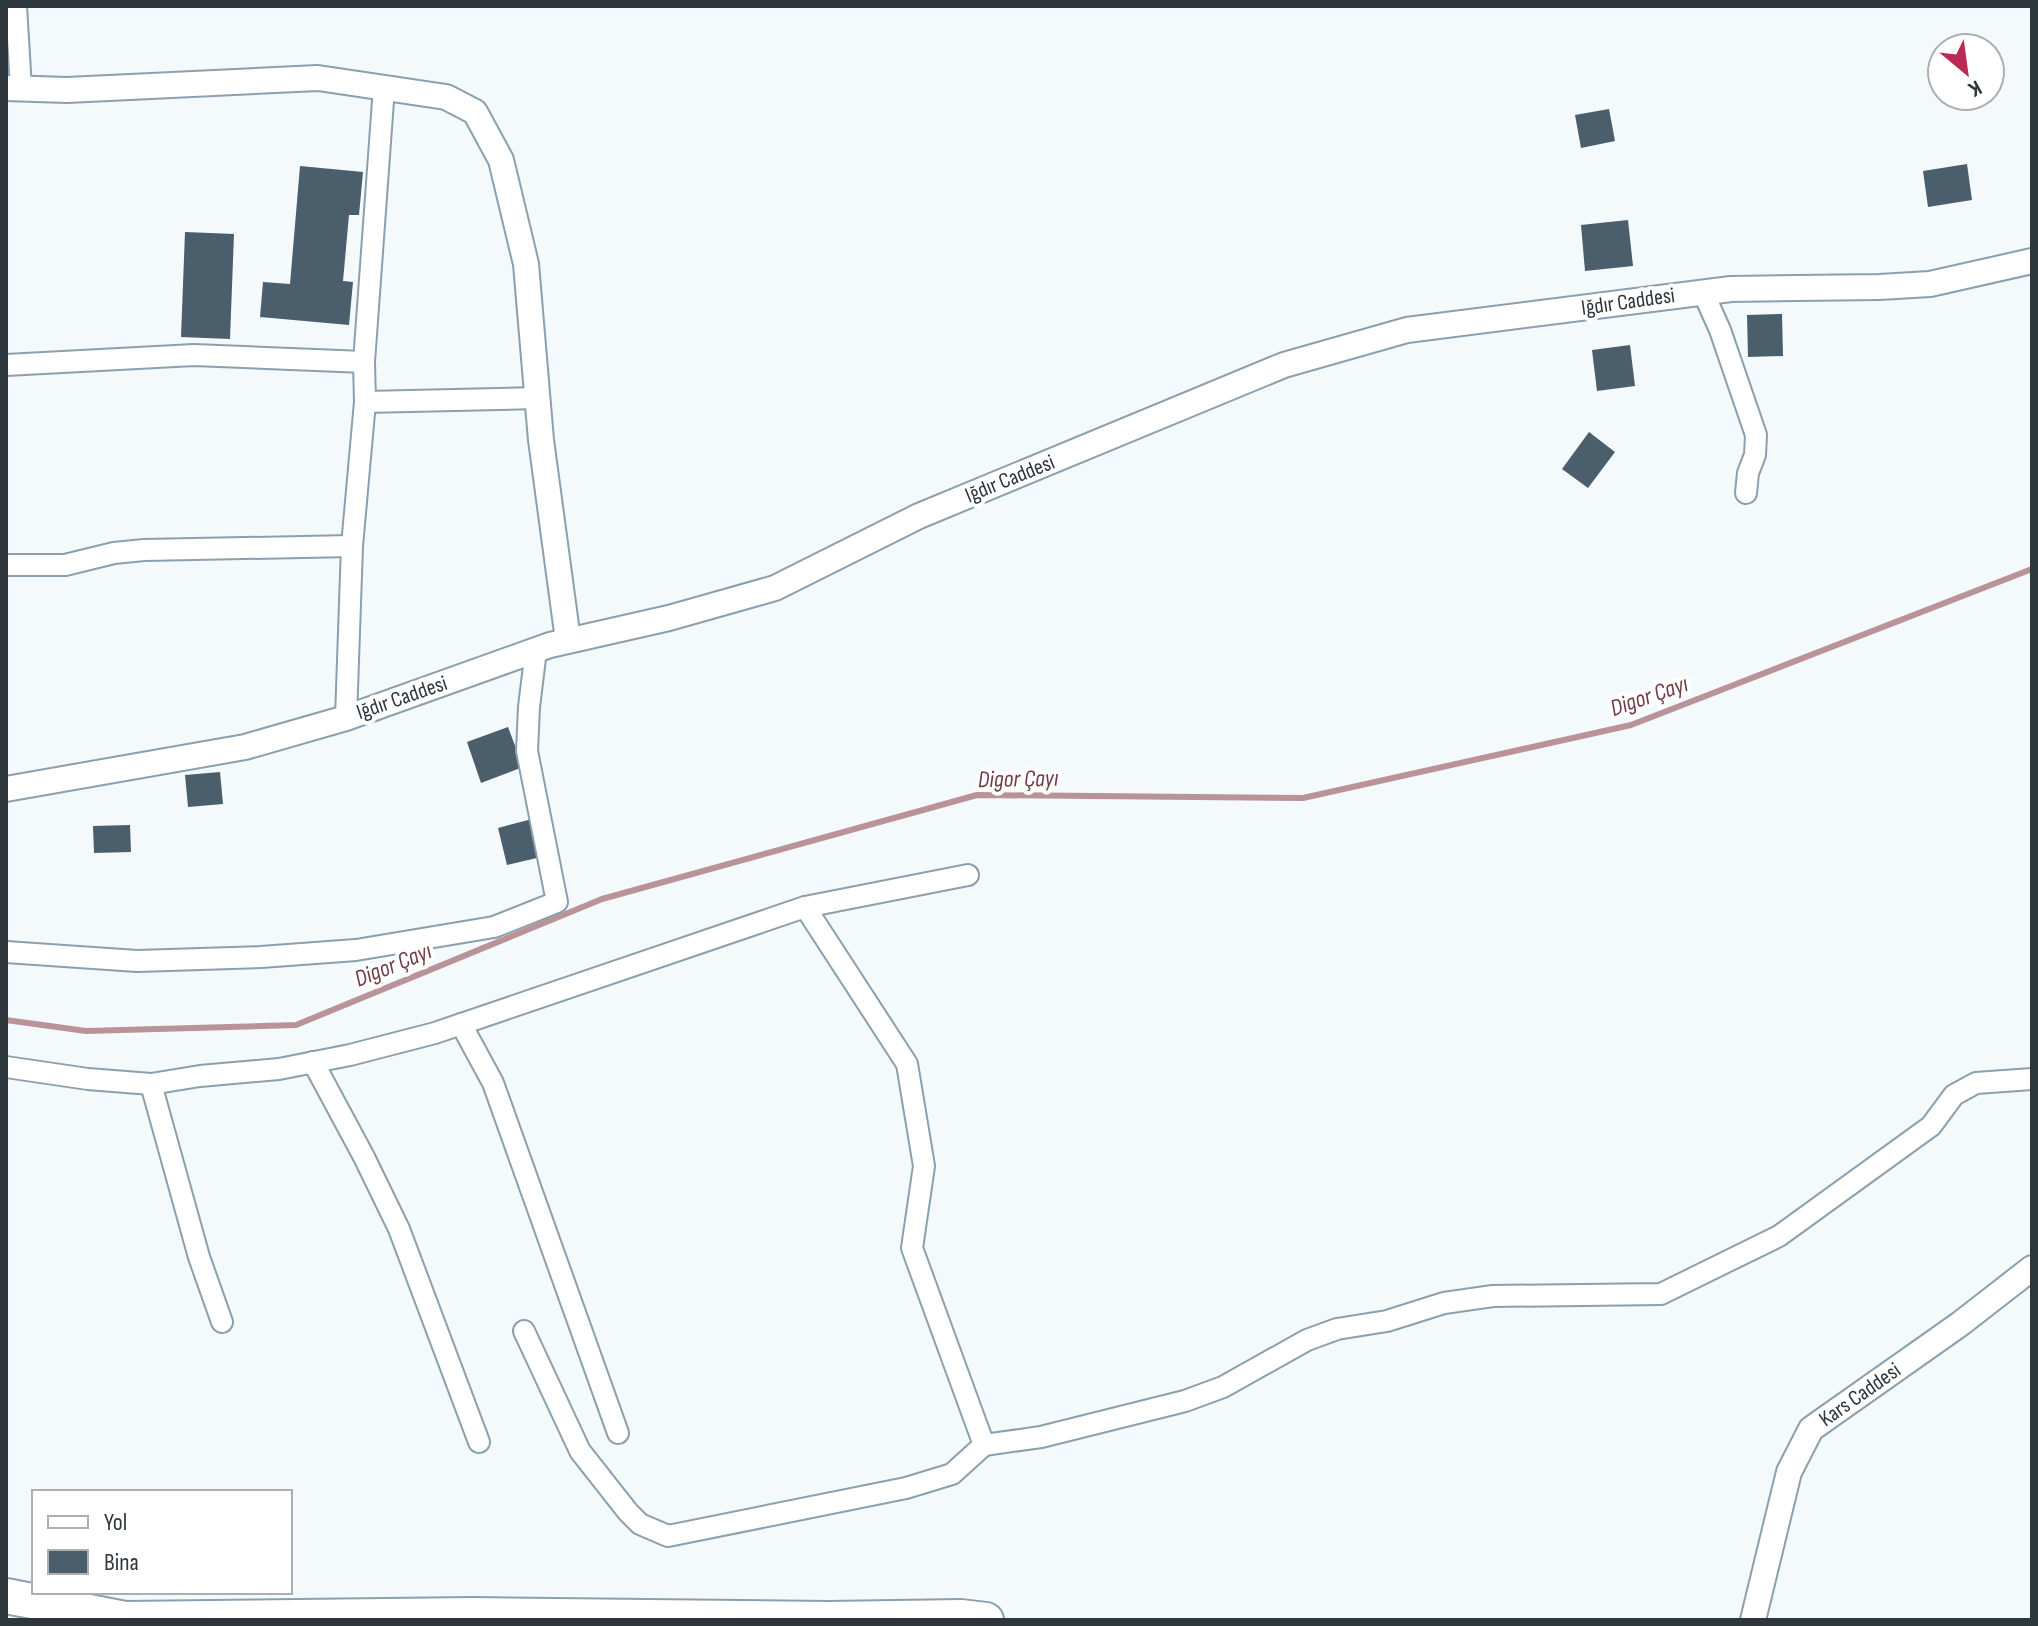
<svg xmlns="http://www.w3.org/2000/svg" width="2038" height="1626" viewBox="0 0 2038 1626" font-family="'Sofia Sans Condensed',sans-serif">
	<rect width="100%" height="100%" fill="#f4f9fc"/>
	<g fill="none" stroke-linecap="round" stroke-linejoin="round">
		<polyline stroke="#b99398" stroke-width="6" points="6,1020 86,1031 296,1025 602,899 977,795 1303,798 1631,725 2032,569"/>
	</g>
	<g fill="#4a5e6b">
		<polygon points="1609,109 1615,141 1581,148 1575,115"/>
		<polygon points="1967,164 1972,200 1928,207 1923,171"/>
		<polygon points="300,166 363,172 359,215 349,215 343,281 353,282 349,325 260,317 263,282 290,284"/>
		<polygon points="1628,220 1633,266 1585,271 1581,225"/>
		<polygon points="185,232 234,234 230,339 181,337"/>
		<polygon points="1782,314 1783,356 1748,357 1747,315"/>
		<polygon points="1630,345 1635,386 1597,391 1592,350"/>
		<polygon points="1589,432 1615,452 1588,488 1562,469"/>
		<polygon points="508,727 523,767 481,783 467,742"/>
		<polygon points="220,772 223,804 188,807 185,775"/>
		<polygon points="532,819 541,857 507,865 498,828"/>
		<polygon points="130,825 131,852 94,853 93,826"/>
	</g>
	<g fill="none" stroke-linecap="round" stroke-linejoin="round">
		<g stroke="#8aa0ae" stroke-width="24">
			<g id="minor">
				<polyline points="16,6 21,88"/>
				<polyline points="1703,292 1720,330 1756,435 1755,455 1748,473 1746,493"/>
				<polyline points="6,365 194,355 364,362"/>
				<polyline points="365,402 538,398"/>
				<polyline points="6,565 65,565 114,553 144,550 352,546"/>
				<polyline points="346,718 352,546 365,402 364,362 384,87"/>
				<polyline points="805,907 907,1064 924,1166 912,1248 984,1445 1041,1437 1185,1401 1223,1387 1307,1340 1337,1329 1387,1321 1444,1303 1493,1296 1661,1294 1779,1236 1931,1126 1954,1095 1976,1083 2032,1079"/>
				<polyline points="6,952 137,961 261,957 356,950 494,927 557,902 527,751 529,707 536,650"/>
				<polyline points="461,1024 493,1083 618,1433"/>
				<polyline points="313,1062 364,1157 399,1229 479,1442"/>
				<polyline points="6,1067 88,1079 151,1084 200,1076 279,1069 350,1055 435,1033 805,907 968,875"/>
				<polyline points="151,1084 199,1257 222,1322"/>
				<polyline points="524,1331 580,1451 628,1512 640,1524 668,1536 906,1488 952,1474 984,1445"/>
			</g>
		</g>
		<g stroke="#8aa0ae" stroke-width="28">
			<g id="tertiary">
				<polyline points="6,88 67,90 318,78 446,97 475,112 501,160 526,264 541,440 568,640"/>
				<polyline points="6,789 245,747 346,718 550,645 669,618 775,588 919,516 1284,365 1407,330 1731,289 1879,287 1930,284 2032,261"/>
				<polyline points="1753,1620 1789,1472 1811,1429 1960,1324 2032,1268"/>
			</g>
		</g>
		<g stroke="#8aa0ae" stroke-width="38">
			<polyline id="trunk" points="6,1596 125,1619 473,1615 829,1619 961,1617 986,1620"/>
		</g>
		<use href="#minor" stroke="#fff" stroke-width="20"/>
		<use href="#tertiary" stroke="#fff" stroke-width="24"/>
		<use href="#trunk" stroke="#fff" stroke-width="34"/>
	</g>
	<g text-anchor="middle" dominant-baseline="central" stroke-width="8" stroke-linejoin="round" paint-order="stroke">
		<g font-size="22" fill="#2c363b" stroke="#fff">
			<text transform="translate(1628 302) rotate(-8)">Iğdır Caddesi</text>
			<text transform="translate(1010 479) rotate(-22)">Iğdır Caddesi</text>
			<text transform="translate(402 698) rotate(-19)">Iğdır Caddesi</text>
			<text transform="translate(1860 1395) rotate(-35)">Kars Caddesi</text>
		</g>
		<g font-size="24" font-style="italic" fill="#723c45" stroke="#fff">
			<text transform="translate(1649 696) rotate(-19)">Digor Çayı</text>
			<text transform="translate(1018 779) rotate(-1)">Digor Çayı</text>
			<text transform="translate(393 965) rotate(-22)">Digor Çayı</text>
		</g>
	</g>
	<rect width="2038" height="1626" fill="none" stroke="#2c363b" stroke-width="16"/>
	<rect x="32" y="1490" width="260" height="104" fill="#ffffff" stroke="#abafb1" stroke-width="2"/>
	<rect x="48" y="1516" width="40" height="12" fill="#ffffff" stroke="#abafb1" stroke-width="2"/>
	<text x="104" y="1530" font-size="24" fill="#2c363b">Yol</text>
	<rect x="48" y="1550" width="40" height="24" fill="#4a5e6b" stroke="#abafb1" stroke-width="2"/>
	<text x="104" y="1570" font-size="24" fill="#2c363b">Bina</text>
	<g transform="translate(1966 72) rotate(151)"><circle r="38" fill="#ffffff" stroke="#abafb1" stroke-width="2"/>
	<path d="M0-6L14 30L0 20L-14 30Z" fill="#ba2a52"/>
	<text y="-12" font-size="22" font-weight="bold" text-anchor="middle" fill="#2c363b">K</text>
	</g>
</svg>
